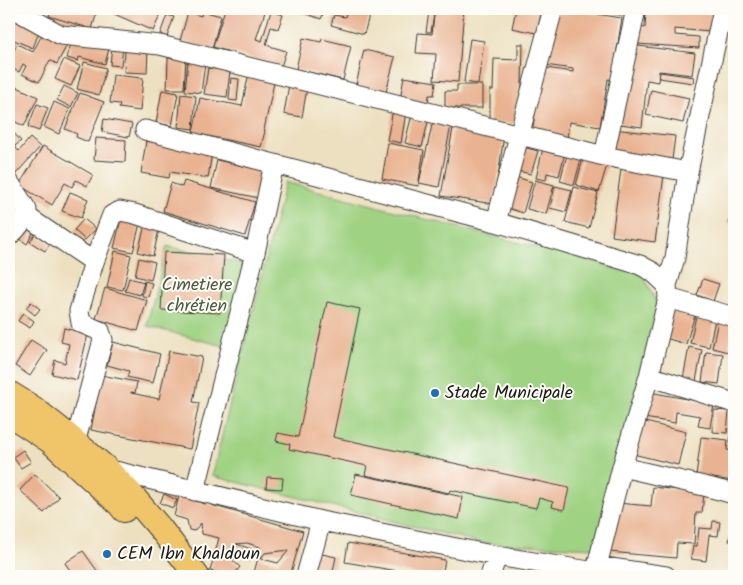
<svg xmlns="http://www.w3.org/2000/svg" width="743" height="585" viewBox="0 0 743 585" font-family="Kalam,sans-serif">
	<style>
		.green { fill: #9fd282; stroke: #5e774f }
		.building { fill: #e9b291 }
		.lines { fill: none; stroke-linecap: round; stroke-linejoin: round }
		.minor-casing { stroke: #3b3935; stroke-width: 21 }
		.major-casing { stroke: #3b3935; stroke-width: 26 }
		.minor { stroke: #fff; stroke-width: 19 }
		.major { stroke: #f0c469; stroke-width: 24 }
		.poi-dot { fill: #1f6fb2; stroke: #fdfcf7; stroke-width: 2 }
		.labels { text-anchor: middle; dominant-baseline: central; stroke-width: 4; stroke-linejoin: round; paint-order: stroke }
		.park-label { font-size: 18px; fill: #4a5c40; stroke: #fdfcf7 }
		.poi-label { font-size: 18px; fill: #1c1c1c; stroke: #fdfcf7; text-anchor: start }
	</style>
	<rect width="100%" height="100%" fill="#fdfcf7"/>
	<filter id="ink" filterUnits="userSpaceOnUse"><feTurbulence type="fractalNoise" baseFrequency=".02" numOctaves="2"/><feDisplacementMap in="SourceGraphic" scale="10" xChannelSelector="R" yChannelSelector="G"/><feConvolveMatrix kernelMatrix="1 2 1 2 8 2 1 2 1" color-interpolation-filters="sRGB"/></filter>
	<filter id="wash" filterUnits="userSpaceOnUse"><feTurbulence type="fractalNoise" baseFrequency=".0096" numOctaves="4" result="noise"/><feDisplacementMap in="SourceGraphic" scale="20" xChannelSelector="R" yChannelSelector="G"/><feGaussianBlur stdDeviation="1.12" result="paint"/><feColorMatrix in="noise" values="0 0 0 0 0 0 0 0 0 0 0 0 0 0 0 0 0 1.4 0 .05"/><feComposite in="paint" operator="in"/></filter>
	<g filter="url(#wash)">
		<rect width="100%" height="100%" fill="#ede0c0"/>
		<!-- green -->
		<path class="green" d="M285,182L433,221L643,274L660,311L597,548L481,543L212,476Z
			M167,246L247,265L227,347L147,326Z"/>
		<g id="blocks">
			<!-- building -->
			<path class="building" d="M51,9H88L97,12L92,29L49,16Z
				M114,9H163L153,31L112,13Z
				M225,9H266L256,39L262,41L271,11L283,15L278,29L271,27L266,45L286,51L281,67L213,47Z
				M292,9H325L321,19Z
				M347,9H371L364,34L331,25L334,15L345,17Z
				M434,9H464L458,82L434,80L436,54L416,53L418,33L432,34L434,15L431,32H426L429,11L434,12Z
				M516,9H542L537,33L512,28Z
				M554,9H564L622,18L612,80L608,79L600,127L569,122L567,139L532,133L536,108L540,67L573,72V69L545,65Z
				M591,9H628L627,16L591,10Z
				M646,9H713L711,32L675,29V35L699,37V48L637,44L638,27L645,28Z
				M202,11L221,16L212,49L180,41L188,12L201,16Z
				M9,14L41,27L33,48L9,38Z
				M167,15L174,17L167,37L160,34Z
				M44,31L68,43L57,64L50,60L39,82L22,74L26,66L23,64L19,72L9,67V60L17,44L33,52Z
				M303,38L321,42L322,39L351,46L343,80L296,69Z
				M470,39L484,41L478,84L464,82Z
				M9,40L15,43L9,54Z
				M72,40L110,45L105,64L79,57L78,61L67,58Z
				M518,44H523L521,123H490V90H493L494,59L518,60Z
				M112,45L123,46L121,66L110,65Z
				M630,45L695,53L692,75L659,71L658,82L647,80L642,127L620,124Z
				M125,48L148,49L147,73L124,72Z
				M364,50L395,57L386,92L356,85Z
				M168,58L186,59L184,89H167Z
				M64,59L80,66L71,86L55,79Z
				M188,61L205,63L201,93L185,91Z
				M84,62L106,68L99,95L77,89Z
				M208,68L230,71L227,97L204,94Z
				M660,72L694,77L693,83L659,78Z
				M249,73L275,78L264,130L265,131L261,147L193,133L200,98L242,106Z
				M113,75L143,78L140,111L119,108L120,104L110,103Z
				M404,77L436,82L434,95H429L428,104L400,100Z
				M231,78L239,79L237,101L229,100Z
				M9,83L38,97L24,126L9,119Z
				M289,84L307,88L302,117L284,114Z
				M457,85H482V108H445V91H457Z
				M64,86L78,93L71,107L57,100Z
				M162,90L178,93L172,126L156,123Z
				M651,90L689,98L683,123L646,115Z
				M80,93L104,102L88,142L76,137L77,134L65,129Z
				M181,94L196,96L193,129L178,127Z
				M54,102L70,109L59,134L44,127Z
				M37,104L48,108L39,131L28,127Z
				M393,110L406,112L401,143L387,140Z
				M412,114L429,118L422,147L405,143Z
				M104,119L132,124L129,137L102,132Z
				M433,121L451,125L439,187L419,183Z
				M453,128L504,135L494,204L441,196Z
				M613,129L675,136L672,160L611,154Z
				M12,131L21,141L15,146L9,140V133Z
				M30,138L40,147L14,176L9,172V142L19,151Z
				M96,138L126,140L125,162L94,160Z
				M146,141L212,152L208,178L170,172L169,178L141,173Z
				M388,143L424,150L418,186L382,179Z
				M43,146L93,175L87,186L76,180L72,187L65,183L52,205L19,185Z
				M523,147L538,151L531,174L517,171Z
				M543,148L565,153L559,176L547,173L546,180L536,178Z
				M567,155L581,159L574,185L560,181Z
				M583,159L607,165L599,192L576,185Z
				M217,160L265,171L259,198L211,188Z
				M621,169L664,175L655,242L612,236Z
				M513,176L532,182L523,213L504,207Z
				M535,180L554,185L546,214L527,209Z
				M184,181L255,202L245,236L163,211L171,183L182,187Z
				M555,186L572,190L566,212L550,208Z
				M574,187L598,193L589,228L565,222Z
				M70,192L88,199L81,218L62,211Z
				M9,204L18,207L9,232Z
				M122,215L141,219L133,252L114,248Z
				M734,215V228L728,221Z
				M84,219L96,229L85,240L74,230Z
				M146,221L160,225L153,256L138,252Z
				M27,228L33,233L27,244L20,239Z
				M35,234L50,244L45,251L30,242Z
				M115,251L131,255L123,290L107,287Z
				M164,252L224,255L220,313L161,310Z
				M139,258L155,262L151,280L135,276Z
				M129,278L144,282L140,295L125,291Z
				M703,279L719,284L713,301L697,295Z
				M145,281L152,283L148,297L142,296Z
				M105,288L147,300L138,331L96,319Z
				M31,302L40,309L35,315L26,308Z
				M327,302L360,309L333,437L569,488L564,510L552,507L553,502L539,498L536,508L450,490L449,493L365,475L367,466L289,449L290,444L276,441L278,433L298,437Z
				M673,308L695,314L686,344L665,338Z
				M23,313L34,321L30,328L18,321Z
				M696,316L715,320L709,347L690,343Z
				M718,321L734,324L728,352L712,348Z
				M64,328L88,334L77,380L52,374L55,360L65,363L69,344L61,342Z
				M31,340L47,350L30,376L15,366Z
				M113,342L160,354L153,383L127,377L129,371L107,365Z
				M689,347L702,350L696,381L683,379Z
				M169,351L202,357L193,402L199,403L190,449L91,430L101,375L137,382L135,393L131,392V393L159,399Z
				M706,352L723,354L719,384L702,382Z
				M649,392L714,404L710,428L698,426L700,416L676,412L675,423L644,418Z
				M714,410L729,411L727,433L713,432Z
				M637,420L686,432L678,465L629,453Z
				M733,425H734V442L730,441Z
				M701,437L728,440L727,450L734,451V481L696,476Z
				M23,450L31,462L21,468L13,457Z
				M35,474L59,497L44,513L20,490Z
				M356,474L463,497L459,519L351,495Z
				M267,477L283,478L282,489L266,488Z
				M653,487L704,493L702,513H696L694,544L677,543L676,558L609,552L617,503L651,506Z
				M164,494L177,500L173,508L160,503Z
				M179,496L205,504L206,501L211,505L303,531L290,576H253L258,558L278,563L289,550L265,553L261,558L260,547L247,543L236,544L258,551L251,559L242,552H237V558L231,559L240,567L233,576L210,571L219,538L202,534L201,523L194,531L189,530L187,520L174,516Z
				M713,521L720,522L718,536L709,535L706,561L691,559L693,546H697L699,528L712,529Z
				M731,531L734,532V543L729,541Z
				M348,543L445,560L442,576H427L345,562Z
				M83,551L101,576H74L65,563Z
				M313,552L336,557L332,576H308Z"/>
		</g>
	</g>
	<g filter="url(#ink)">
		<use href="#blocks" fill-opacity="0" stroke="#3b3935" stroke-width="1"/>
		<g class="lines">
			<!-- minor casing -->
			<g class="minor-casing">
				<path id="minor" d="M14,9L61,35L160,45L604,156L688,172
					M145,130L496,222L640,265L653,272L667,285L668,298
					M604,156L636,9
					M9,182L27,210C25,219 17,230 9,236
					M26,216L94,262
					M496,222L553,9
					M667,285L675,258L688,172L723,9
					M649,376L734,403
					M75,443L103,340L100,331L81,323L79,311L94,262L112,215L120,211L135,214L255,253
					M622,467L708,487L734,494
					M107,469L321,521L497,556L589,571L597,566L666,576
					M195,491L255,253L274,164
					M597,566L622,467L649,376L668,298L734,317
					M306,576L321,521
					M490,576L497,556"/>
			</g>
			<!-- major casing -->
			<g class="major-casing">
				<path id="major" d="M9,393L33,408L61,430L107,469L131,494L160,528L197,576
					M9,414L50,441L120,505L124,510"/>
			</g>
			<!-- minor -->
			<use href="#minor" class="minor"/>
			<!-- major -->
			<use href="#major" class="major"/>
		</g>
	</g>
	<!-- markers -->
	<g class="poi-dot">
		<circle cx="435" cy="393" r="5"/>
		<circle cx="107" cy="554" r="5"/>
	</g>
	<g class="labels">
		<!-- park labels -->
		<g class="park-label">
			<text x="197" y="285">Cimetiere<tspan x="197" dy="21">chrétien</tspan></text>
		</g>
		<!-- poi labels -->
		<g class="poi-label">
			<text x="445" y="393">Stade Municipale</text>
			<text x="117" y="554">CEM Ibn Khaldoun</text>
		</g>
	</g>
	<!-- margin -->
	<rect width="743" height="585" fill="none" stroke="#fdfcf7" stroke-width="30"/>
</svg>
